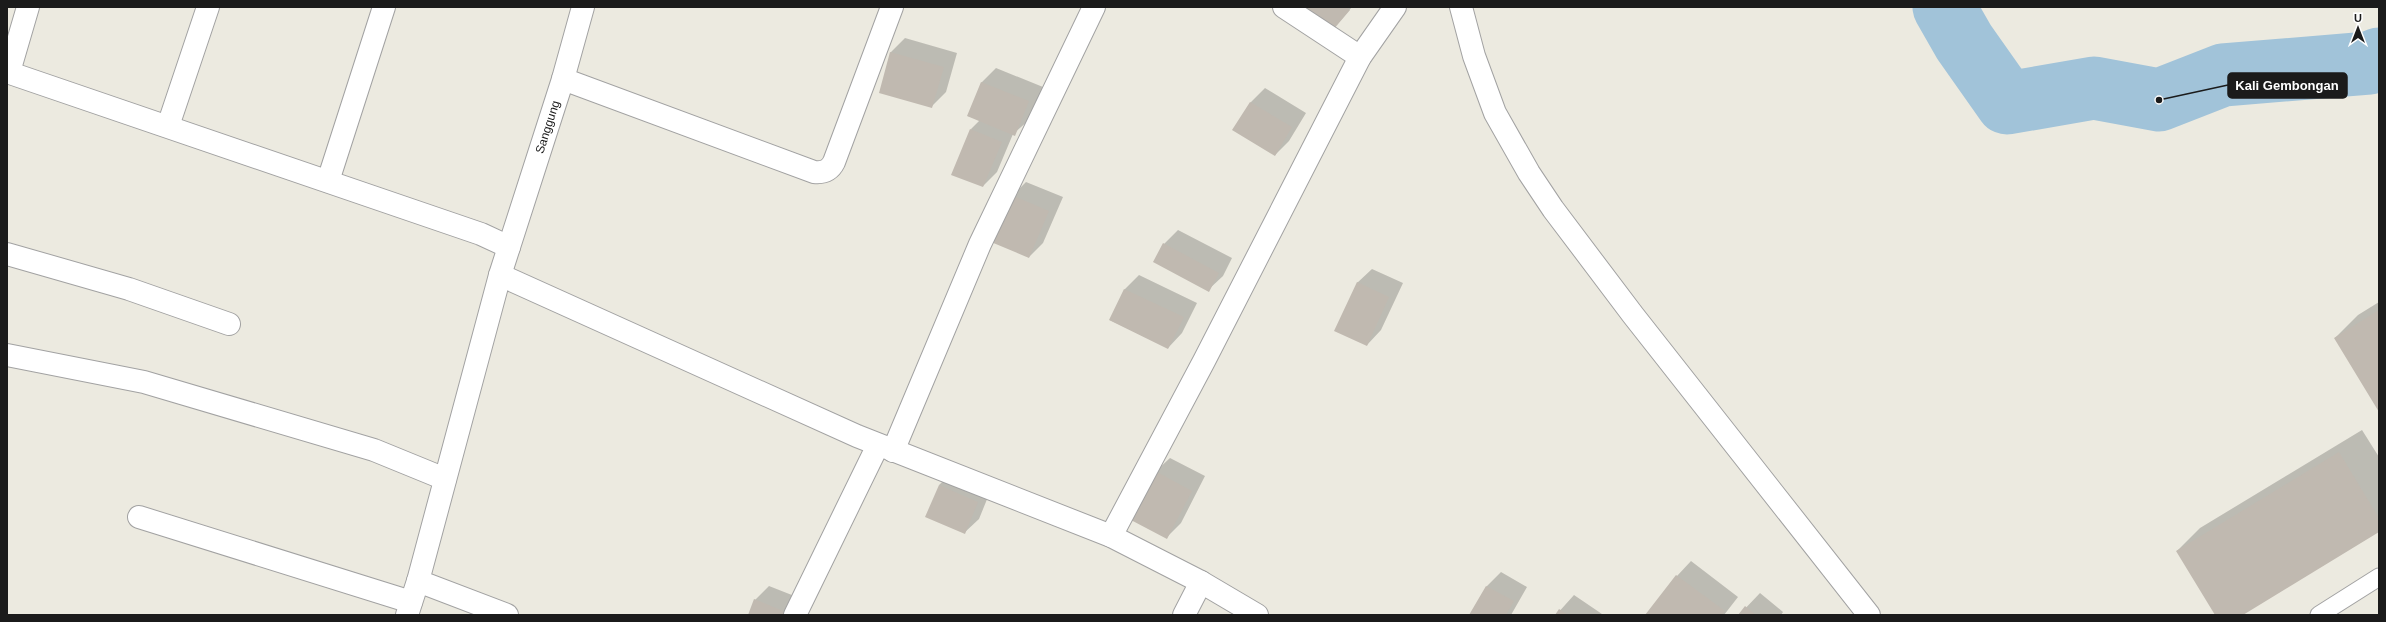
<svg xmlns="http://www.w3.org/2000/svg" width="2386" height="622" viewBox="0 0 2386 622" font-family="Helvetica,sans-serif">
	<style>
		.shadow { fill: #0003 }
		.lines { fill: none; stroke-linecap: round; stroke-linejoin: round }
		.river { stroke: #a1c3d9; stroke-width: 63 }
		.building { fill: #c0b9b0 }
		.service-casing { stroke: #a2a2a2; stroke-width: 19 }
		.minor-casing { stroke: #a2a2a2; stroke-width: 24 }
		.service { stroke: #fff; stroke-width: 17 }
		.minor { stroke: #fff; stroke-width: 22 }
		.labels { text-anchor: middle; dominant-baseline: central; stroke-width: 3; stroke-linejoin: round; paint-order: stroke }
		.street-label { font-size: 12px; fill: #1b1b1b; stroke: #fff }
		.leader { fill: none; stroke: #1b1b1b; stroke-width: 1.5 }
		.callout-dot { fill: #1b1b1b; stroke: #fff; stroke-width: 1.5 }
		.callout { fill: #1b1b1b; stroke: #1b1b1b; stroke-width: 1.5 }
		.callout-label { font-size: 13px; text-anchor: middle; font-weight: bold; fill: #fff }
	</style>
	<rect width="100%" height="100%" fill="#eceae0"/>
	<!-- shadow -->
	<path class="shadow" d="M1305,7H1352L1333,29Z
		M905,38L957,53L946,92L932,106L880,92L891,52Z
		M996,68L1043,87L1029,120L1013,134L997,172L983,186L971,129L980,120L968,116L982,82Z
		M1265,88L1306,113L1289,141L1275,155L1234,130L1251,102Z
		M1026,182L1063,197L1043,243L1029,257L1012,196Z
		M1178,230L1232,258L1223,276L1208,290L1164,244Z
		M1372,269L1403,283L1381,330L1367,345L1357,283Z
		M1139,275L1197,303L1182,333L1168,348L1110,320L1125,289Z
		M2379,302V410L2335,338L2358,315Z
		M2362,430L2379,457V531L2241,615H2216L2177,551L2200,528Z
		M1170,458L1205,476L1181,523L1167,537L1155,472Z
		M954,471L992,487L979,519L964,533L939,485Z
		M1691,561L1738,597L1724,615H1647L1677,576Z
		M1501,572L1527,587L1511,615H1470L1487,586Z
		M769,586L802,599L795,615H749L755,600Z
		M1760,593L1783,612L1781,615H1739Z
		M1574,595L1602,614L1601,615H1556Z"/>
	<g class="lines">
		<!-- river -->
		<path class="river" d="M1944,7L1964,42L2007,103L2094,88L2159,100L2223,75L2369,63L2379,59"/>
	</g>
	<!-- building -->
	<path class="building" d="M1304,7H1346L1350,10L1333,30Z
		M890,52L944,67L932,108L879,93Z
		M981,82L1029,101L1015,136L967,116Z
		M1250,102L1292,127L1275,156L1232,130Z
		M970,129L1002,142L983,187L951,175Z
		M1011,195L1049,211L1029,258L991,242Z
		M1163,243L1219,273L1209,292L1153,262Z
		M1357,282L1389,297L1367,346L1334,331Z
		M1124,289L1184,317L1168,349L1109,320Z
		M2379,310V412L2334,338Z
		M2339,452L2379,518V532L2243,615H2215L2176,551Z
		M1155,471L1192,491L1167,539L1129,519Z
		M939,485L978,502L965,534L925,517Z
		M1676,575L1725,611L1722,615H1645Z
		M1486,586L1514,601L1506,615H1469Z
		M754,599L788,613V615H748Z
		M1745,606L1756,615H1738Z
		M1559,609L1568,615H1555Z"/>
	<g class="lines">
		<!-- service casing -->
		<g class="service-casing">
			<path id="service" d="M2319,615L2379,577"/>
		</g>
		<!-- minor casing -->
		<g class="minor-casing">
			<g id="minor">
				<path d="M1284,7L1360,57"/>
				<path d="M1461,7L1474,56L1495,113L1529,173L1553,209L1633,315L1869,615"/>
				<path d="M7,72L481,234L509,247"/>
				<path d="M9,72L28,7"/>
				<path d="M563,79L814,172C824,173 830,170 834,162L892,7"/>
				<path d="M168,126L208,7"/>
				<path d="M328,181L384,7"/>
				<path d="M7,254L129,289L229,324"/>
				<path d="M500,275L857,436L1111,536L1201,582L1257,615"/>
				<path d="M7,355L144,382L374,450L445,479"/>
				<path d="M893,451L980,244L1094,7"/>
				<path d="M139,517L411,602"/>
				<path d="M1111,536L1204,361L1360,57L1395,7"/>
				<path d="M418,581L507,615"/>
				<path id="s1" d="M407,615L418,581L500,275L563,79L583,7"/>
				<path d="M795,615L878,445"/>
				<path d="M1184,615L1201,582"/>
			</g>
		</g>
		<!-- service -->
		<use href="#service" class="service"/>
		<!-- minor -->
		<use href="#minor" class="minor"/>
	</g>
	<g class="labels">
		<!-- street labels -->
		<g class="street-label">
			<text stroke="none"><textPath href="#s1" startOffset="508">Sanggung</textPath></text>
		</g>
	</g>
	<!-- callouts -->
	<path class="leader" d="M2159 100L2228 85"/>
	<circle class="callout-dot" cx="2159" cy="100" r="4"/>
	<rect class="callout" x="2228" y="73" width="119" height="25" rx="4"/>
	<g class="callout-label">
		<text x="2287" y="90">Kali Gembongan</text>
	</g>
	<!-- border -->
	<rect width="2386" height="622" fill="none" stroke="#1b1b1b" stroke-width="16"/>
	<!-- north arrow -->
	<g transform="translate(2358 28)" stroke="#ffffff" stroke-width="3" paint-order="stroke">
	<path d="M0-3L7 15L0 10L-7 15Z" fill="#1b1b1b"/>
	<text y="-6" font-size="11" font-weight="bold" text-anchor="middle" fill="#1b1b1b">U</text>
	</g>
</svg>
